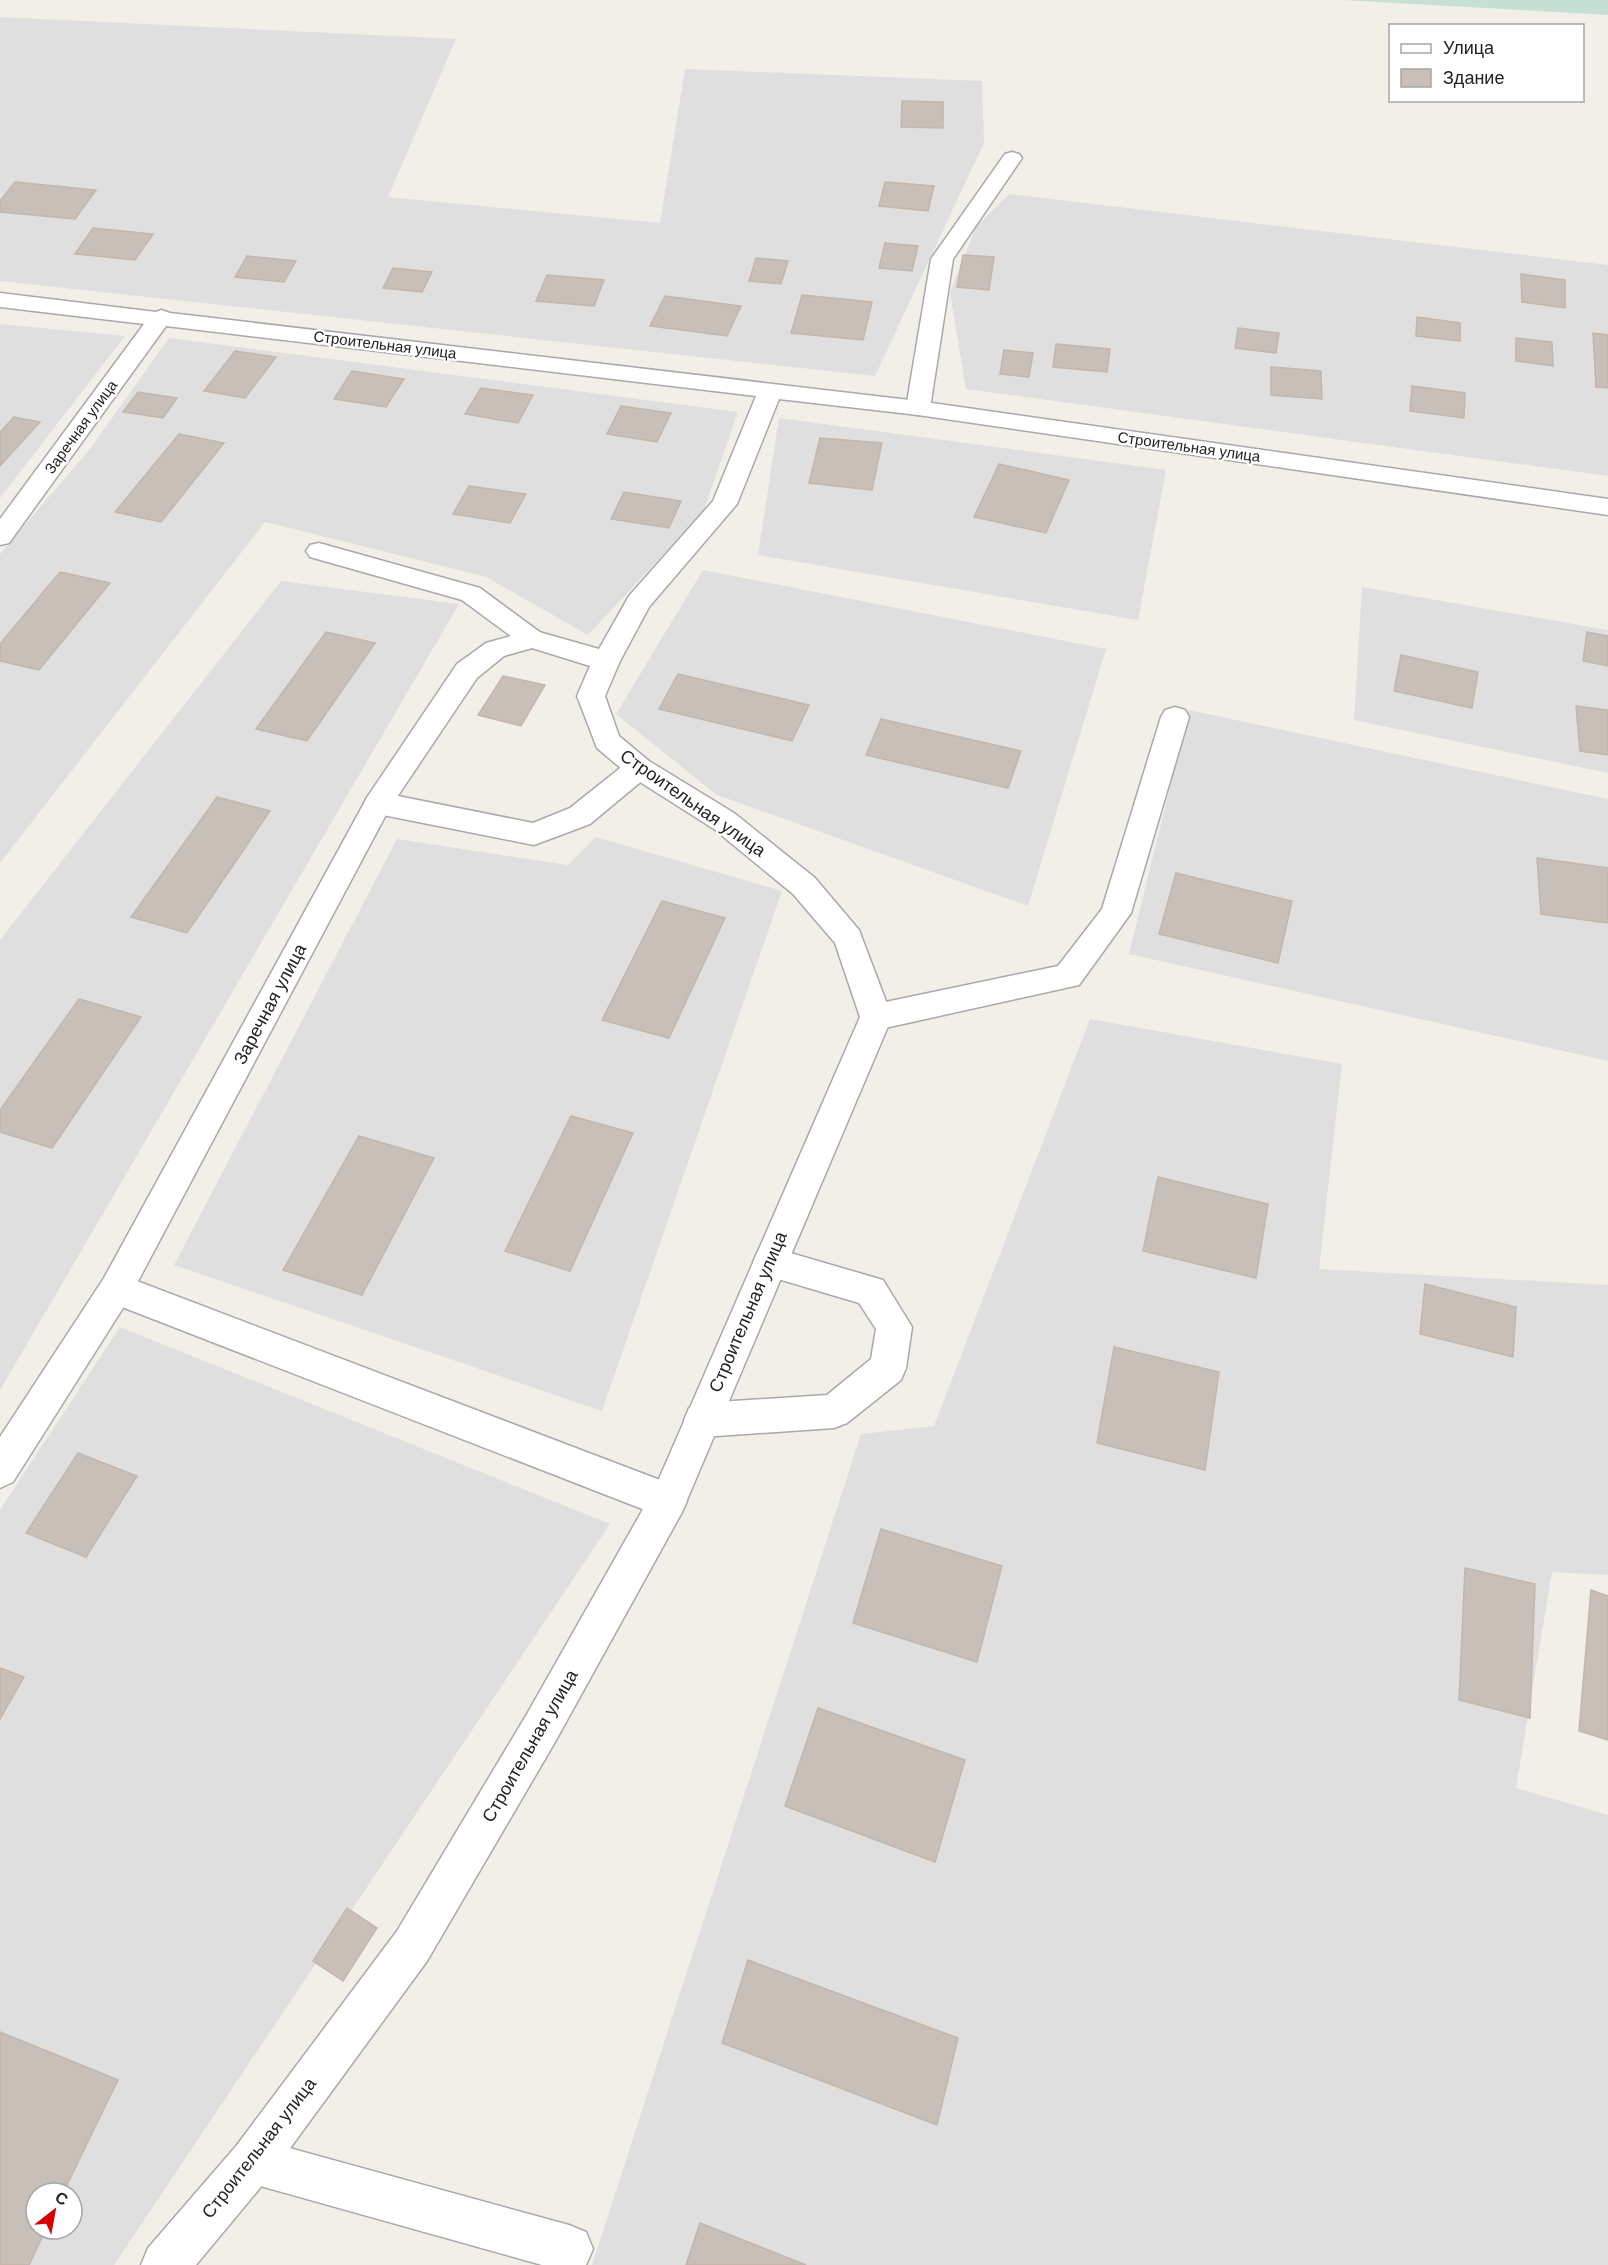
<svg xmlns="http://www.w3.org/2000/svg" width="1608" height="2265" viewBox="0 0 1608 2265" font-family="'DM Sans',sans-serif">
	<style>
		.residential { fill: #e0dfdf; fill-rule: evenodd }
		.wetland { fill: #c6e0d4 }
		.building { fill: #c7bfb8; stroke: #c4b6ab; stroke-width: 1.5 }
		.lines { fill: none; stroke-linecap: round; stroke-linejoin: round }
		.lane-casing { stroke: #a9a9a9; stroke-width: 3 }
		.street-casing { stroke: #a9a9a9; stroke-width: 3 }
		.lane { fill: #fff; fill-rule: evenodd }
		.street { fill: #fff; fill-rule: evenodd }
		.labels { text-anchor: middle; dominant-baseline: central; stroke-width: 5; stroke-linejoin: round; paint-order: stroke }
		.far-street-label { font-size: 15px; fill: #222; stroke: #fff }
		.street-label { font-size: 18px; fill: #222; stroke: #fff }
	</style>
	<rect width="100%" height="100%" fill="#f2efe9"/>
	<!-- residential -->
	<path class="residential" d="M0,17L456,39L388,197L660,223L685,69L982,81L984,143L875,376L0,281Z
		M1009,194L1608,265V476L966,389L950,292L976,227Z
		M0,324L125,336L0,498Z
		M169,338L738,412L703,512L588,635L486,577L265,522L0,863V554L90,449Z
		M779,418L1166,470L1138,620L758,555Z
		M703,570L1106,649L1028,906L717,795L616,714Z
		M281,581L459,604L0,1390V940Z
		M1362,587L1608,630V773L1354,720Z
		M1189,710L1608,799V1061L1129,954Z
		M596,837L782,891L602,1411L174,1265L397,839L568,865Z
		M1090,1019L1342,1064L1319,1269L1608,1285V1575L1552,1572L1516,1788L1608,1815V2265H592L861,1434L934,1426Z
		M120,1327L610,1524L114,2265H0V1510ZM36,2193H72V2229H36Z"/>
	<!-- wetland -->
	<path class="wetland" d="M1343,0H1608V15Z"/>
	<!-- building -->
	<path class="building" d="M902,101L943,102V128L901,127Z
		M15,182L96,190L75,219L0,212V201Z
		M885,182L934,186L928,211L879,206Z
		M93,228L153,234L135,260L75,254Z
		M885,243L918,246L912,271L879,268Z
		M963,255L994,257L989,290L957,287Z
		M247,256L296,261L284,282L235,277Z
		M756,258L788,261L781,284L749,281Z
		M393,268L432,272L422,292L383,288Z
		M1521,274L1565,280V308L1522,302Z
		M547,275L604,280L594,306L536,301Z
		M802,295L872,302L863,340L791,333Z
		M665,296L741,306L727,336L650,326Z
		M1417,317L1460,323V341L1416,336Z
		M1238,328L1279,333L1276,353L1235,348Z
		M1593,333L1608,335V388L1596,387Z
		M1516,338L1552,342L1553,366L1516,361Z
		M1056,344L1110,349L1107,372L1053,367Z
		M1004,350L1033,353L1029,377L1000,374Z
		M235,351L276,357L245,398L204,391Z
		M1271,367L1321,371L1322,399L1271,395Z
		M352,371L404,379L386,407L334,399Z
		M1412,386L1465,393L1464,418L1410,411Z
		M481,388L533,395L518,423L465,414Z
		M138,392L177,398L163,418L123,412Z
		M621,406L671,413L657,442L607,434Z
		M14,417L40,422L0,466V432Z
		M179,434L224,443L161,522L115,512Z
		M820,438L882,443L872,490L809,483Z
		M999,464L1069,480L1046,533L974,517Z
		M469,486L526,494L510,523L453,514Z
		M624,492L681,501L669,528L611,519Z
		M60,572L110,583L39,670L0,661V644Z
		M326,632L375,643L307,741L256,729Z
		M1587,632L1608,636V666L1583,661Z
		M1401,655L1478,672L1472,708L1394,691Z
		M678,674L809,705L792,741L659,709Z
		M503,676L545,685L521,726L478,715Z
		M1576,706L1608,710V755L1580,751Z
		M881,719L1021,751L1008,788L866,755Z
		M217,797L270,811L187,933L131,917Z
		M1537,858L1608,868V923L1541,914Z
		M1176,873L1292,901L1278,963L1159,934Z
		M662,901L725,918L669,1038L602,1020Z
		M79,999L141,1017L52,1148L0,1132V1110Z
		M571,1116L633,1133L570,1271L505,1251Z
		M359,1136L434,1158L362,1295L283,1270Z
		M1158,1177L1268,1204L1256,1278L1143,1251Z
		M1425,1284L1516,1307L1513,1357L1420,1334Z
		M1114,1347L1219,1372L1205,1470L1097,1443Z
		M78,1453L137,1476L86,1557L26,1533Z
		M881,1529L1002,1566L977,1662L853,1623Z
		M1465,1568L1535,1584L1530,1718L1459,1700Z
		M1591,1590L1608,1596V1740L1579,1731Z
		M0,1668L24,1677L0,1719Z
		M818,1708L965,1760L935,1862L785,1806Z
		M347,1908L377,1928L343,1981L313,1961Z
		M748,1960L958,2038L937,2125L722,2043Z
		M0,2032L118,2080L63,2193H36V2229H46L29,2265H0Z
		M700,2223L806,2265H686Z"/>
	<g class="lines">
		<!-- lane casing -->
		<g class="lane-casing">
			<path id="lane" d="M1012,152L1019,154L1022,158L953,259L930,408L926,413L918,415L910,413L906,408L931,259L1005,154Z
				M319,543L480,588L541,633L545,639L541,645L532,648L523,645L462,600L310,557L306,551L310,545Z
				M1175,707L1185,710L1189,717L1131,913L1079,985L876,1030L865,1026L860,1017L865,1008L876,1004L1058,966L1102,909L1161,717L1165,710Z
				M639,758L649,761L653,768L649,775L590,824L534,845L378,814L368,810L364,803L368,796L378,792L533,823L570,808L629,761Z
				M770,1247L883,1280L912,1327L906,1368L901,1380L847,1423L834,1428L702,1437L689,1432L684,1420L689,1408L702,1403L827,1395L871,1359L876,1329L859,1303L758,1273L753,1262L758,1251Z
				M116,1273L681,1488L687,1501L681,1514L668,1519L104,1300L99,1289L104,1278Z
				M253,2138L569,2225L586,2232L593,2249L586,2265H542L253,2184L237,2177L230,2161L237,2145Z"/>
		</g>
		<!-- street casing -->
		<g class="street-casing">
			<path id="street" d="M0,293L156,312L161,310L170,313L918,401L1608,499V515L918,415L779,399L737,504L649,607L620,661L605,696L619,736L649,761L734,813L815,878L859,930L892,1017L681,1514L555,1742L427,1961L269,2177L196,2265H141L148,2248L237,2145L397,1931L527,1714L655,1488L860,1017L835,943L793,894L714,829L629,775L597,748L577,696L590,666L532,648L504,656L477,678L389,809L128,1300L13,1482L0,1488V1437L104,1278L368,796L457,664L486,643L532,630L599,649L629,596L713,501L756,396L166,326L9,543L0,545V519L144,324L0,307Z"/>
		</g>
		<!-- lane -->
		<use href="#lane" class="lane"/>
		<!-- street -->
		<use href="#street" class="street"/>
	</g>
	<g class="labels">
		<!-- far-street labels -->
		<g class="far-street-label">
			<text transform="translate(385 345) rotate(7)">Строительная улица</text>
			<text transform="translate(81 427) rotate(-54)">Заречная улица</text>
			<text transform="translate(1189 447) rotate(8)">Строительная улица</text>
		</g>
		<!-- street labels -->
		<g class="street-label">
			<text transform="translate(693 803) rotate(35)">Строительная улица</text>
			<text transform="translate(270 1004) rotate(-62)">Заречная улица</text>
			<text transform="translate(748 1312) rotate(-67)">Строительная улица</text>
			<text transform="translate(530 1746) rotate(-60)">Строительная улица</text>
			<text transform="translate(259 2148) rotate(-52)">Строительная улица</text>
		</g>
	</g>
	<!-- legend -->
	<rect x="1389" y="24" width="195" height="78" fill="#ffffff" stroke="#a7a7a7" stroke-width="1.5"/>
	<rect x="1401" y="44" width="30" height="9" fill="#ffffff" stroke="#a7a7a7" stroke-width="1.5"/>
	<text x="1443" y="54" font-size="18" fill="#222222">Улица</text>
	<rect x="1401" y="69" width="30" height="18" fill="#c7bfb8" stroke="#a7a7a7" stroke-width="1.5"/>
	<text x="1443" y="84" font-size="18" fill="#222222">Здание</text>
	<!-- north arrow -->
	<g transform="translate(54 2211) rotate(31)"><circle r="28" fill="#ffffff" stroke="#a7a7a7" stroke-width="1.5"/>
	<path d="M0-4.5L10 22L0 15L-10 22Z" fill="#d40000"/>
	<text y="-9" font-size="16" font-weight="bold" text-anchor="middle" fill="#222222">С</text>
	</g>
</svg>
